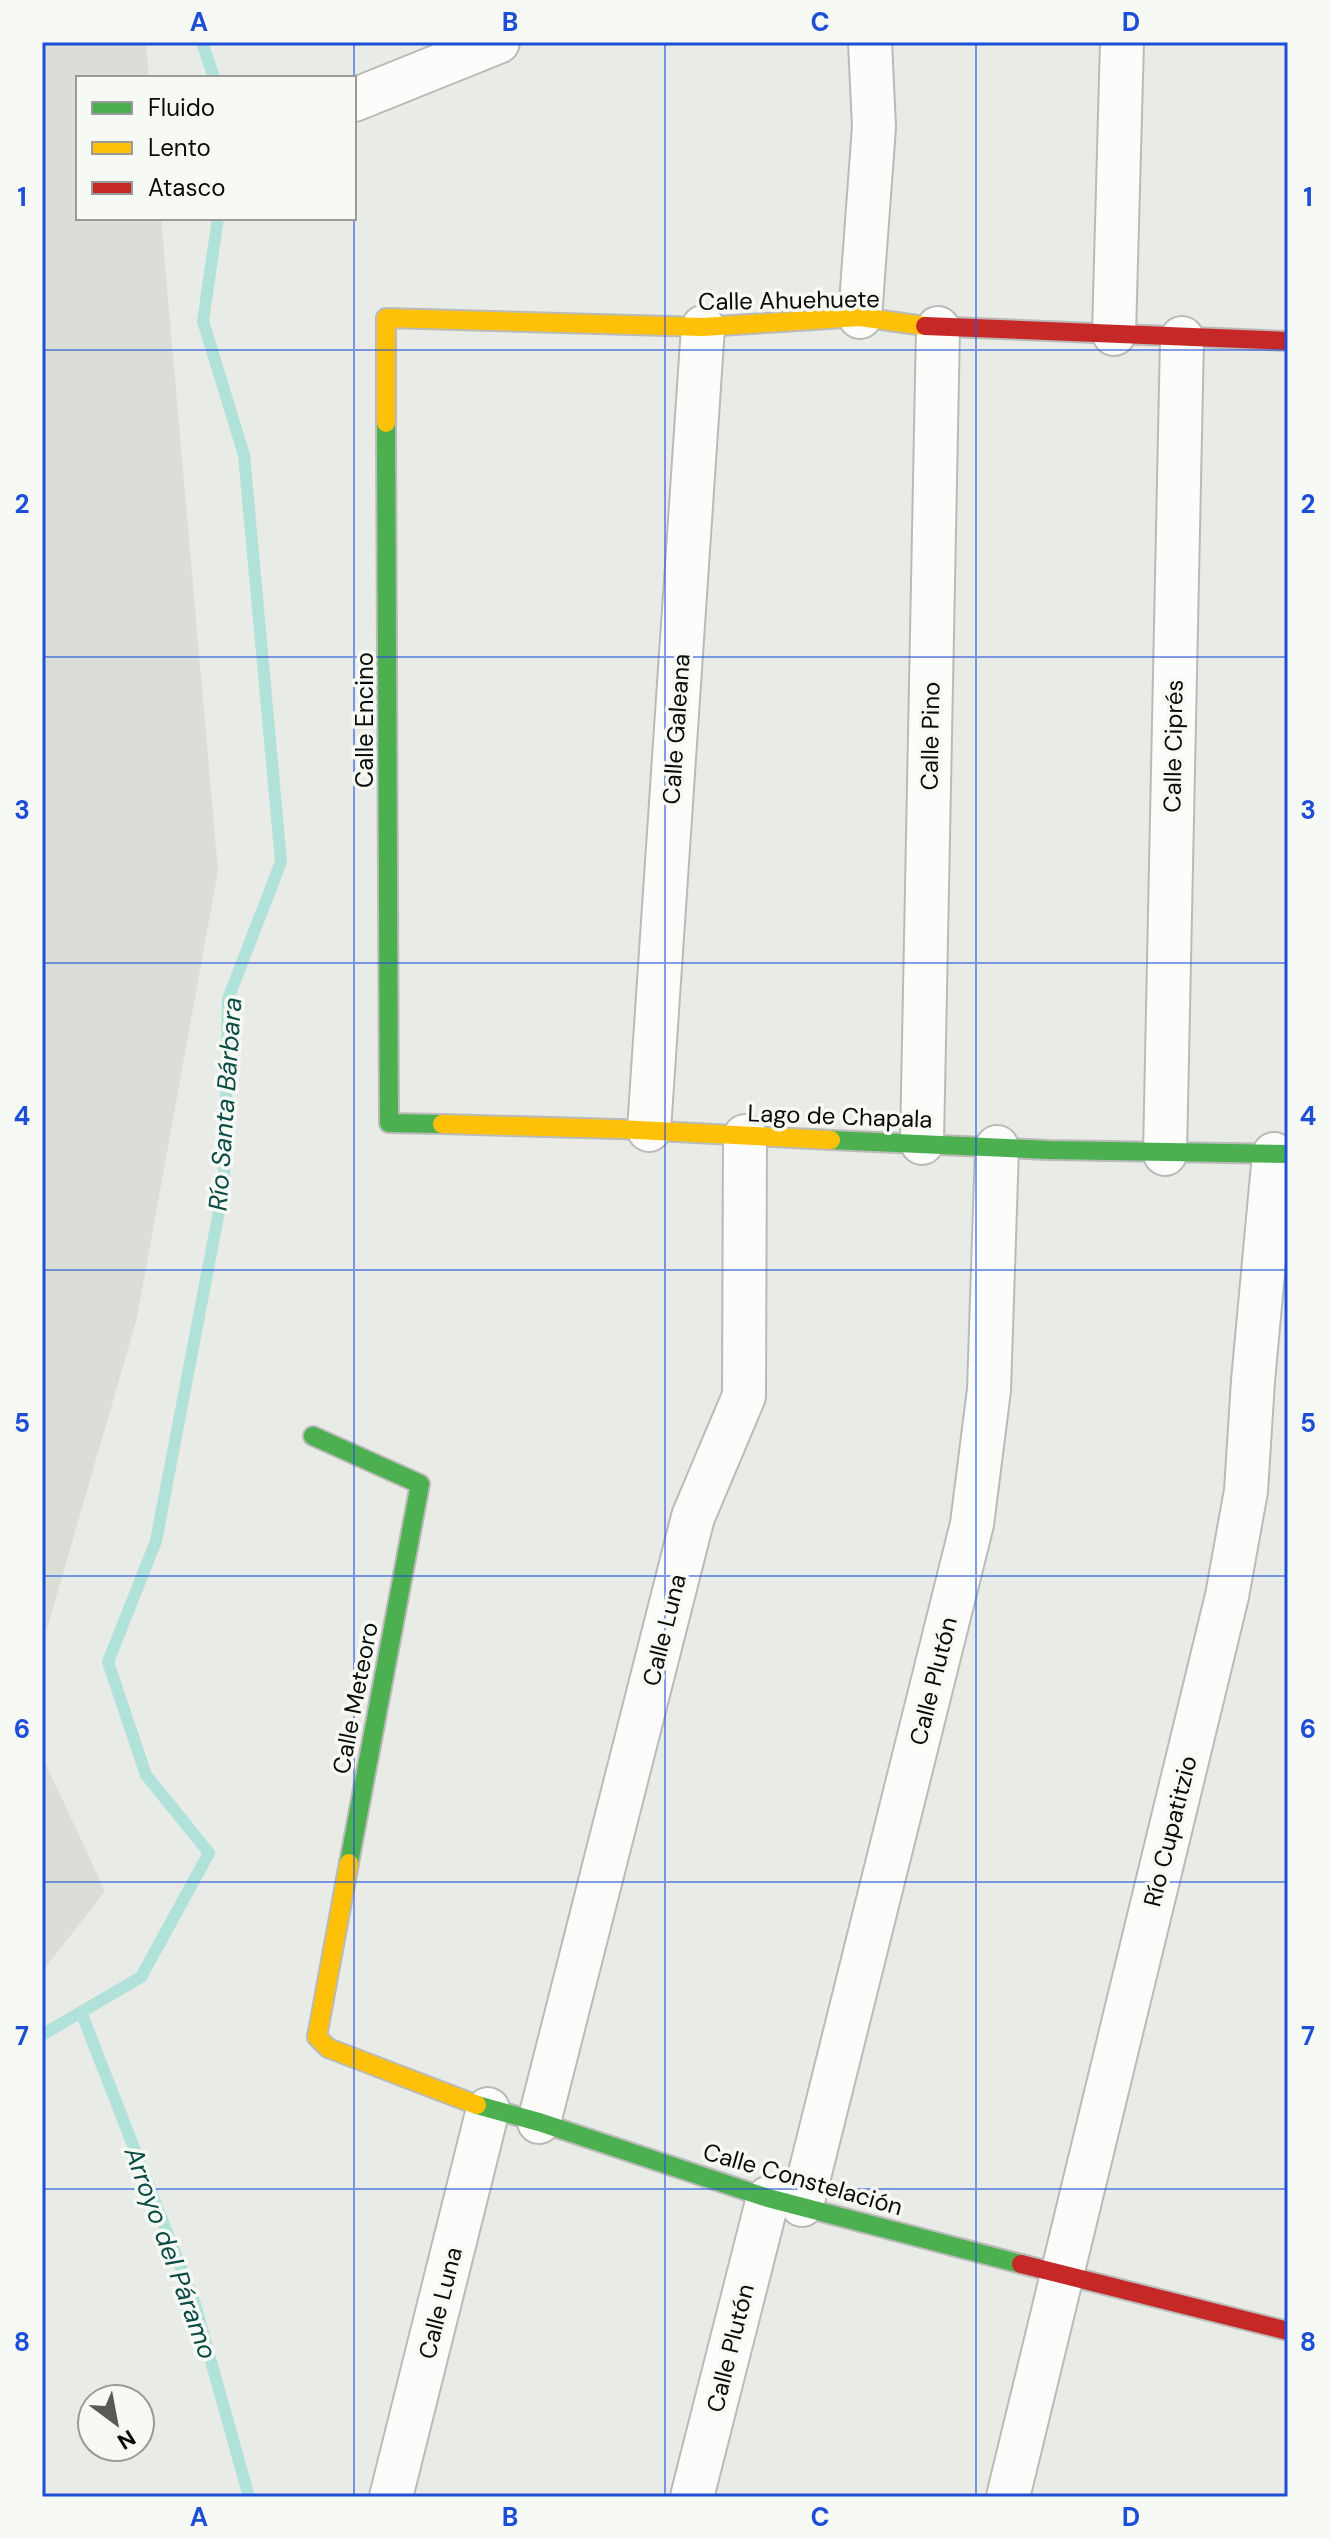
<svg xmlns="http://www.w3.org/2000/svg" width="1330" height="2539" viewBox="0 0 1330 2539" font-family="'DM Sans',sans-serif">
	<style>
		.built { fill: #dbded6 }
		.lines { fill: none; stroke-linecap: round; stroke-linejoin: round }
		.stream { stroke: #b0e2da; stroke-width: 12 }
		.street-casing { stroke: #babbb8; stroke-width: 46 }
		.fast-casing { stroke: #babbb8; stroke-width: 22 }
		.slow-casing { stroke: #babbb8; stroke-width: 22 }
		.jam-casing { stroke: #babbb8; stroke-width: 22 }
		.street { stroke: #fcfcfb; stroke-width: 42 }
		.fast { stroke: #4caf50; stroke-width: 18 }
		.slow { stroke: #ffc107; stroke-width: 18 }
		.jam { stroke: #c62828; stroke-width: 18 }
		.grid { fill: none; stroke: #1d4ed8; stroke-width: 2; stroke-opacity: 0.55 }
		.labels { text-anchor: middle; dominant-baseline: central; stroke-width: 7; stroke-linejoin: round; paint-order: stroke }
		.street-label { font-size: 24px; fill: #0b0c0a; stroke: #f7faf4 }
		.water-label { font-size: 26px; font-style: italic; fill: #0b4b45; stroke: #f7faf4 }
		.neatline { fill: none; stroke: #1d4ed8; stroke-width: 3 }
		.grid-label { font-size: 26px; text-anchor: middle; font-weight: bold; fill: #1d4ed8 }
	</style>
	<rect width="100%" height="100%" fill="#e9ebe7"/>
	<!-- built -->
	<path class="built" d="M42,42H146L149,78H78V218H161L218,871L137,1318L42,1646Z
		M42,1756L105,1891L42,1972Z"/>
	<g class="lines">
		<!-- stream -->
		<path class="stream" d="M202,42L214,78
			M81,2012L195,2304L249,2497
			M42,2035L141,1977L209,1853L146,1775L108,1662L156,1541L224,1185L228,999L281,862L244,455L203,321L218,218"/>
		<!-- street casing -->
		<g class="street-casing">
			<path id="street" d="M354,100L498,42
				M860,317L874,127L870,42
				M1114,334L1122,42
				M649,1130L703,327
				M922,1143L938,328
				M1165,1154L1182,338
				M539,2122L693,1517L744,1396L745,1136
				M802,2205L972,1524L989,1390L997,1147
				M391,2497L488,2109
				M692,2497L768,2198
				M1008,2497L1227,1596L1246,1491L1253,1381L1274,1154"/>
		</g>
		<!-- fast casing -->
		<g class="fast-casing">
			<path id="fast" d="M386,423L389,1123L442,1124
				M831,1140L1049,1150L1288,1154
				M313,1436L420,1484L349,1863
				M477,2105L539,2122L768,2198L1021,2264"/>
		</g>
		<!-- slow casing -->
		<g class="slow-casing">
			<path id="slow" d="M386,423V318L703,327L860,317L925,326
				M442,1124L618,1129L831,1140
				M349,1863L317,2037L328,2048L477,2105"/>
		</g>
		<!-- jam casing -->
		<g class="jam-casing">
			<path id="jam" d="M925,326L1288,341
				M1021,2264L1288,2331"/>
		</g>
		<!-- street -->
		<use href="#street" class="street"/>
		<!-- fast -->
		<use href="#fast" class="fast"/>
		<!-- slow -->
		<use href="#slow" class="slow"/>
		<!-- jam -->
		<use href="#jam" class="jam"/>
	</g>
	<!-- grid -->
	<path class="grid" d="M354,42V2497M665,42V2497M976,42V2497M42,350H1288M42,657H1288M42,963H1288M42,1270H1288M42,1576H1288M42,1882H1288M42,2189H1288"/>
	<g class="labels">
		<!-- street labels -->
		<g class="street-label">
			<text transform="translate(789 300) rotate(-1)">Calle Ahuehuete</text>
			<text transform="translate(364 720) rotate(-90)">Calle Encino</text>
			<text transform="translate(676 729) rotate(-86)">Calle Galeana</text>
			<text transform="translate(930 736) rotate(-89)">Calle Pino</text>
			<text transform="translate(1173 746) rotate(-89)">Calle Ciprés</text>
			<text transform="translate(840 1116) rotate(2)">Lago de Chapala</text>
			<text transform="translate(664 1630) rotate(-76)">Calle Luna</text>
			<text transform="translate(933 1681) rotate(-76)">Calle Plutón</text>
			<text transform="translate(355 1698) rotate(-79)">Calle Meteoro</text>
			<text transform="translate(1170 1831) rotate(-76)">Río Cupatitzio</text>
			<text transform="translate(803 2179) rotate(16)">Calle Constelación</text>
			<text transform="translate(440 2303) rotate(-76)">Calle Luna</text>
			<text transform="translate(730 2348) rotate(-76)">Calle Plutón</text>
		</g>
		<!-- water labels -->
		<g class="water-label">
			<text transform="translate(225 1104) rotate(-86)">Río Santa Bárbara</text>
			<text transform="translate(171 2253) rotate(70)">Arroyo del Páramo</text>
		</g>
	</g>
	<!-- border -->
	<rect width="1330" height="2539" fill="none" stroke="#f7faf4" stroke-width="88"/>
	<!-- legend -->
	<rect x="76" y="76" width="280" height="144" fill="#f7faf4" stroke="#999b96" stroke-width="2"/>
	<rect x="92" y="102" width="40" height="12" fill="#4caf50" stroke="#999b96" stroke-width="2"/>
	<text x="148" y="116" font-size="24" fill="#0b0c0a">Fluido</text>
	<rect x="92" y="142" width="40" height="12" fill="#ffc107" stroke="#999b96" stroke-width="2"/>
	<text x="148" y="156" font-size="24" fill="#0b0c0a">Lento</text>
	<rect x="92" y="182" width="40" height="12" fill="#c62828" stroke="#999b96" stroke-width="2"/>
	<text x="148" y="196" font-size="24" fill="#0b0c0a">Atasco</text>
	<!-- north arrow -->
	<g transform="translate(116 2423) rotate(148)"><circle r="38" fill="#f7faf4" stroke="#999b96" stroke-width="2"/>
	<path d="M0-6L14 30L0 20L-14 30Z" fill="#595a57"/>
	<text y="-12" font-size="22" font-weight="bold" text-anchor="middle" fill="#0b0c0a">N</text>
	</g>
	<rect x="44" y="44" width="1242" height="2451" class="neatline"/>
	<g class="grid-label">
		<text x="199" y="31">A</text>
		<text x="510" y="31">B</text>
		<text x="820" y="31">C</text>
		<text x="1131" y="31">D</text>
		<text x="22" y="206">1</text>
		<text x="1308" y="206">1</text>
		<text x="22" y="513">2</text>
		<text x="1308" y="513">2</text>
		<text x="22" y="819">3</text>
		<text x="1308" y="819">3</text>
		<text x="22" y="1125">4</text>
		<text x="1308" y="1125">4</text>
		<text x="22" y="1432">5</text>
		<text x="1308" y="1432">5</text>
		<text x="22" y="1738">6</text>
		<text x="1308" y="1738">6</text>
		<text x="22" y="2045">7</text>
		<text x="1308" y="2045">7</text>
		<text x="22" y="2351">8</text>
		<text x="1308" y="2351">8</text>
		<text x="199" y="2526">A</text>
		<text x="510" y="2526">B</text>
		<text x="820" y="2526">C</text>
		<text x="1131" y="2526">D</text>
	</g>
</svg>
